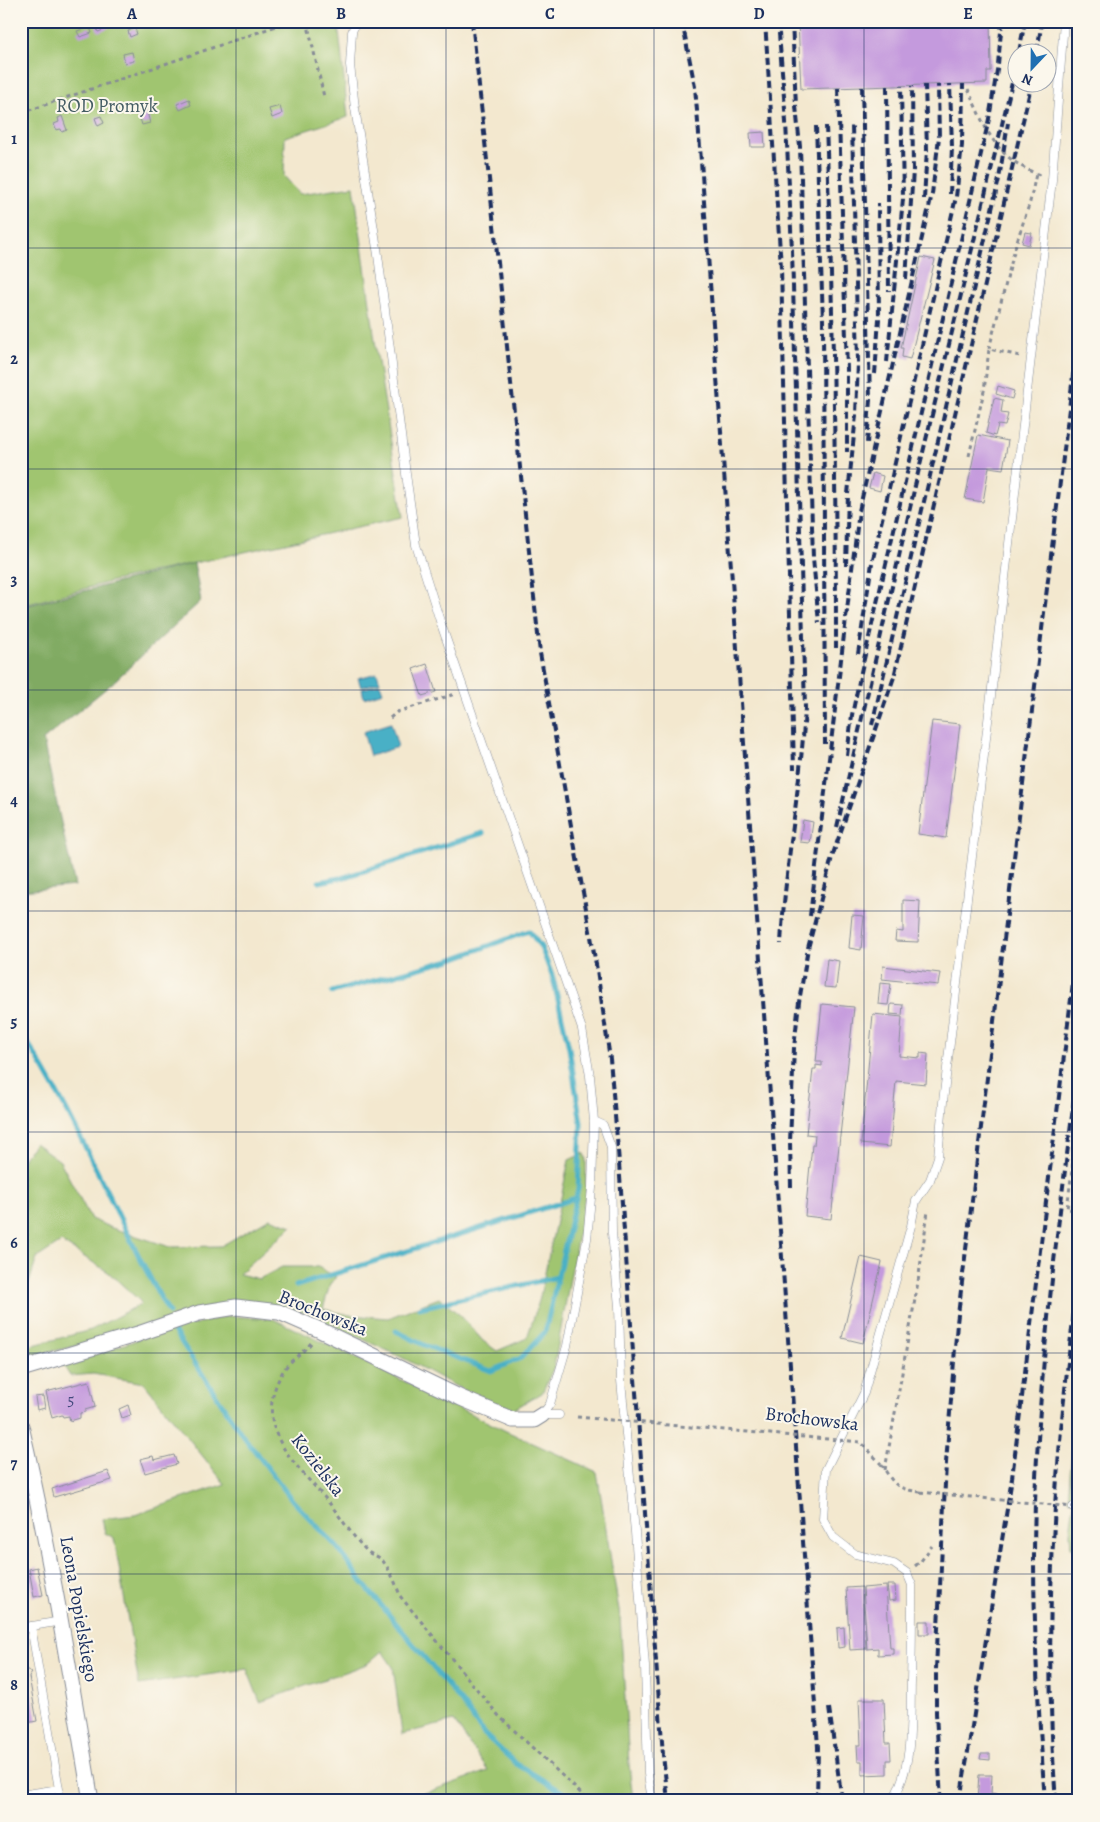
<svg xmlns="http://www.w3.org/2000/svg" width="1100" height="1822" viewBox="0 0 1100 1822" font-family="Alegreya,serif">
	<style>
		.green { fill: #a0c570; stroke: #5e7a67 }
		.forest { fill: #80aa62; stroke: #4e6c60 }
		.water { fill: #48b0c6; stroke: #327092 }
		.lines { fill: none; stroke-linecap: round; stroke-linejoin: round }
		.stream { stroke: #48b0c6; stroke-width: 5 }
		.building { fill: #c49add }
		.service-casing { stroke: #878c96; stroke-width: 9 }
		.minor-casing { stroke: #878c96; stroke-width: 17 }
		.path { stroke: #878c96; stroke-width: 3; stroke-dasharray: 4 4; stroke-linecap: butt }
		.service { stroke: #fff; stroke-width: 8 }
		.minor { stroke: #fff; stroke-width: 15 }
		.rail { stroke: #1b2f5e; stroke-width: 4; stroke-dasharray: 8 4; stroke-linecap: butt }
		.path-bridge { stroke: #878c96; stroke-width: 3; stroke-dasharray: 4 4; stroke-linecap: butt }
		.grid { fill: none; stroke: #1b2f5e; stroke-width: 1; stroke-opacity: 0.55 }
		.labels { text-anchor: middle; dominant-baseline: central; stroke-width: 4; stroke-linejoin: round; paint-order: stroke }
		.number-label { font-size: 16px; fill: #454a7e }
		.park-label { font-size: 19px; fill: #435c63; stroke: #fbf7ec }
		.street-label { font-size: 19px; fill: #1b2f5e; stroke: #fbf7ec }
		.neatline { fill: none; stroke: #1b2f5e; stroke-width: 2 }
		.grid-label { font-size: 16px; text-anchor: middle; font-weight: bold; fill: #1b2f5e }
	</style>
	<rect width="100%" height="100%" fill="#fbf7ec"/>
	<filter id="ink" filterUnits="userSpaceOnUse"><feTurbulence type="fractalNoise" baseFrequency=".02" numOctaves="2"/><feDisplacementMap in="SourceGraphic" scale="10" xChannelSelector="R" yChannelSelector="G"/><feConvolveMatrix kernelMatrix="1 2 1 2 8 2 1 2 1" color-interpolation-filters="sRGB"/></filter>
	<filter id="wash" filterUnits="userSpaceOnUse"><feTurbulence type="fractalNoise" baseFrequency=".0096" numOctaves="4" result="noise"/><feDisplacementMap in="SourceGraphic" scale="20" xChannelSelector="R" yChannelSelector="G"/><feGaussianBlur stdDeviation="1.12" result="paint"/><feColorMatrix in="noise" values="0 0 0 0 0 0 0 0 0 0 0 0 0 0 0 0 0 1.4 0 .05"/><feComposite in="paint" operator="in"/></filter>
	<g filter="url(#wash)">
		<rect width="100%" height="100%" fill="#f3e8cf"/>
		<!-- green -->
		<path class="green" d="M21,21H338L348,117L285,137L284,176L300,194L354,186L377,355L403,517L113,581L21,606Z
			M35,1143L60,1161L91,1219L112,1228L170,1247L221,1246L270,1218L292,1226L239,1274L259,1279L282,1267H318L336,1277L330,1284L323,1309L349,1315L388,1318L439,1298L461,1316L483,1341L497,1351L527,1338L539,1301L569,1160L584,1153L586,1160V1191L554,1367L542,1393L514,1409L478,1398L405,1359L307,1313L265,1304L22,1358L26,1347L91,1330L141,1304L140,1301L108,1272L61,1242L37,1258L21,1308V1257L25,1243L21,1194V1161Z
			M228,1316L273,1319L344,1352L506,1431L597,1472L620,1617L629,1764L633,1801H402L488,1771L454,1721L402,1734L393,1667L382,1651L367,1664L260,1702L247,1669L139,1685L114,1538L105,1533L102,1519L135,1515L225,1484L144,1383L93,1374L70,1376L63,1365L154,1334Z
			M1079,1387V1548L1071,1547L1070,1533L1074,1501L1068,1500L1075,1413Z"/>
		<!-- forest -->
		<path class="forest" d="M194,563L201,601L109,686L43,740L75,886L21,891V607Z"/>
		<!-- water -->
		<path class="water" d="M377,673L380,682L361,687L358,678Z
			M380,684L383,692L364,698L362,689Z
			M391,723L398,747L370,756L363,732Z"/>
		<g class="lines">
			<!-- stream -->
			<path class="stream" d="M319,882L345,877L483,833
				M332,992L450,960L529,931L541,947L553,978L569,1048L581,1123L578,1189L545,1332L521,1358L491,1371L424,1345L396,1331
				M21,1032C79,1121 117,1221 169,1313
				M296,1286L576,1198
				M419,1308L558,1277
				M174,1331L241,1433L293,1501L337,1547L362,1582L462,1703L484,1734L515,1763L577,1801"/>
		</g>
		<g id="blocks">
			<!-- building -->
			<path class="building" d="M798,21H990L991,71H987V83L801,89Z
				M107,22L109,28L98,32L96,26Z
				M90,27L92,33L80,37L77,31Z
				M135,28L137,34L130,37L128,31Z
				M132,52L134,61L125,63L123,54Z
				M189,99L191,105L180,110L177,104Z
				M280,106L282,114L272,118L269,109Z
				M147,112L150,123L142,125L139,115Z
				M62,116L67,130L62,132L61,129L56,130L54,124L59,122L58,118Z
				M101,116L104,123L98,126L95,118Z
				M764,132L765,147H751L750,133Z
				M1025,232L1032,233L1029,245L1022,243Z
				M921,257L935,260L910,359L902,357L903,348H901Z
				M998,386L1014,391L1012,399L996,394Z
				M994,398L1003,400L1001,413L1008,414L1005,426L998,425L995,436L986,433Z
				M978,435L1008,441L1003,469L989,467L983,502L965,499Z
				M873,473L883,476L880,491L869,488Z
				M427,664L436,692L422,696L413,669Z
				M932,721L960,724L946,838L918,834Z
				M803,820L813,822L810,843L800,842Z
				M903,900L920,901L918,942L895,941L896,931L903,932Z
				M852,915L864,916L861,950L849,948Z
				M827,959L839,961L836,988L824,987Z
				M883,966L940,973L938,985L882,979Z
				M880,983L891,984L888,1005L878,1004Z
				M822,1004L854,1007L831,1219L805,1216L812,1145H814L815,1135L806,1134L813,1069H816V1065L822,1066V1062H816Z
				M891,1004L903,1005L902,1015L890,1014Z
				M873,1014L902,1017L899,1056L920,1058V1053L928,1054L926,1084L896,1081L890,1147L861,1144Z
				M861,1257L882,1262L863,1343L842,1338Z
				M89,1381L95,1407L85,1410V1412L80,1413V1418L70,1421L69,1416L63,1417L62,1415L52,1418L46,1392Z
				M43,1396L45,1408L37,1410L35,1397Z
				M128,1405L131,1415L122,1418L119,1409Z
				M174,1455L177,1464L145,1473L140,1459L153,1456L154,1460Z
				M108,1471L112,1480L54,1497L52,1489Z
				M37,1567L43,1595L34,1597L29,1569Z
				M887,1585H895L896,1600L889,1601Z
				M886,1586L890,1648H893V1654L878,1655V1648L867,1649L863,1588Z
				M862,1587L866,1649L850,1650L846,1588Z
				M919,1621H929V1634H919Z
				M844,1627L845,1647L838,1648L837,1628Z
				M21,1666L32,1673L29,1677L37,1721L21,1724Z
				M859,1699H884L886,1743H890L891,1760H887V1774L862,1775V1761H858L857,1745H861Z
				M981,1754H990V1760L980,1759Z
				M979,1775H992L991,1793L997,1794V1801H977Z"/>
		</g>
	</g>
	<g filter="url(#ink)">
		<use href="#blocks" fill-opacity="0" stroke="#878c96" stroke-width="1"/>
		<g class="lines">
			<!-- service casing -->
			<g class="service-casing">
				<path id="service" d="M356,21L352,32L350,65L355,108L378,255L406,474L416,545L440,621L582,1029L590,1076L594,1121L592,1188L587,1239L567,1346L550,1404L542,1415
					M594,1121L603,1125L611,1147L612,1233L619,1306L621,1380L635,1532L645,1666L648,1774L652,1801
					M542,1415H559
					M1073,1507L1079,1512
					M21,1628L61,1621
					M21,1795L59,1789L31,1626
					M892,1801C914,1766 910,1720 911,1681C912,1649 912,1617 912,1585L907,1573L894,1564L855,1554L833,1537L823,1519L826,1469L864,1393L911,1226L916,1201L930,1180L938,1157L943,1102L1052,180L1064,21"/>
			</g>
			<!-- minor casing -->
			<g class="minor-casing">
				<path id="minor" d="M21,1369L138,1334L199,1313L236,1307L279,1312L320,1330L461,1398L513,1420H534L542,1415
					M21,1426C50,1550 70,1675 91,1801"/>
			</g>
			<!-- path -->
			<path class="path" d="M307,21L324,97
				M968,89C987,132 995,158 1042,176
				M21,113L291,21
				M989,349L1016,244L1030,202L1036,174
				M969,456L984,391L989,349L1020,356
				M390,718L397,712L455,694
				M1079,1116L1067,1209L1079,1210
				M311,1343C303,1353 288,1361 282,1373C252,1427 292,1460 325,1498C339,1514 353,1538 368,1552C372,1555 378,1556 381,1559C389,1567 397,1586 400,1596L499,1716L589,1801
				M881,1464C895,1485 894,1488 920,1492
				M885,1470L918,1282L928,1211
				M915,1566L921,1561L932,1546"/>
			<!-- service -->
			<use href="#service" class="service"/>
			<!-- minor -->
			<use href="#minor" class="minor"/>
			<!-- rail -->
			<path class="rail" d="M472,21L540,653L597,970L610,1059L618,1150L663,1755L668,1801
				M682,21L695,87L699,134L813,1677L818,1747L817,1801
				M765,21L781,267L794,769
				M778,21L786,122L792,250L805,708C801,787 785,865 781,944
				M792,21L796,106L800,147L813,558L819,623
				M1019,52L1025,21
				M1037,52L1042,21
				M887,86L889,291
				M862,87L870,399L867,444
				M838,88L847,370V452
				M816,126L823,320L825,744
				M826,126C833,300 836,474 836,648
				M950,194L952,147L950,84
				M924,199L927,149L925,85
				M906,279L913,170L912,86
				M887,362L903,199L901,86
				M875,374L879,319L878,203
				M846,566L848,494L856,415L858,362L852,126
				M858,654L872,563L956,197L962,145L963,84
				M872,725L999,179L1008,123
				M847,756L852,715L861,672L989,119L998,64L1002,21
				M837,827L918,473L1018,58
				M810,916L859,511L932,194L939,137L938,85
				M791,1187L790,1142L794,1048L799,1002L808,948L832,857L894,677L1032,82
				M829,1708L842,1801
				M941,1801L936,1713V1669L946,1463L957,1323L1079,327
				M960,1801L1012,1478L1079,934
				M1045,1801C1039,1719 1034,1637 1034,1555C1035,1390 1058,1225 1079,1061
				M1056,1801C1042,1624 1055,1450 1079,1275"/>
			<!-- path-bridge -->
			<path class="path-bridge" d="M577,1417L861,1442L881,1464
				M920,1492L1073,1507"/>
		</g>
	</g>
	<!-- grid -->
	<path class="grid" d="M236,21V1801M446,21V1801M654,21V1801M864,21V1801M21,248H1079M21,469H1079M21,690H1079M21,911H1079M21,1132H1079M21,1353H1079M21,1574H1079"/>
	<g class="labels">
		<!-- number labels -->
		<g class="number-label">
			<text x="71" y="1400">5</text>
		</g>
		<!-- park labels -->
		<g class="park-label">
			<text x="107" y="106">ROD Promyk</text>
		</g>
		<!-- street labels -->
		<g class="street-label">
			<text transform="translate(323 1313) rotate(22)">Brochowska</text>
			<text transform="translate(812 1419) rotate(7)">Brochowska</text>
			<text transform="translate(318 1465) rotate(52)">Kozielska</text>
			<text transform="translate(79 1609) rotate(80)">Leona Popielskiego</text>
		</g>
	</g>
	<!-- margin -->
	<rect width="1100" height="1822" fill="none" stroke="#fbf7ec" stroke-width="55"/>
	<!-- north arrow -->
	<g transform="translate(1032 68) rotate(202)"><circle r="24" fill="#fbf7ec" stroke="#a1a7b3"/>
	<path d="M0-4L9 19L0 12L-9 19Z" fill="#1f6fb2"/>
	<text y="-8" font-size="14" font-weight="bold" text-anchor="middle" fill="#1b2f5e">N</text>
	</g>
	<rect x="28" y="28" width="1044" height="1766" class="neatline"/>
	<g class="grid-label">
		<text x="132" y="19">A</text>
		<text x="341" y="19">B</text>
		<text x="550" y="19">C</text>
		<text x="759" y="19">D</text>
		<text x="968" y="19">E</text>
		<text x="14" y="144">1</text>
		<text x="14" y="364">2</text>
		<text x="14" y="585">3</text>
		<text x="14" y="806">4</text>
		<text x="14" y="1027">5</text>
		<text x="14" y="1248">6</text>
		<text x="14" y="1469">7</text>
		<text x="14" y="1690">8</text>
	</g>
</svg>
